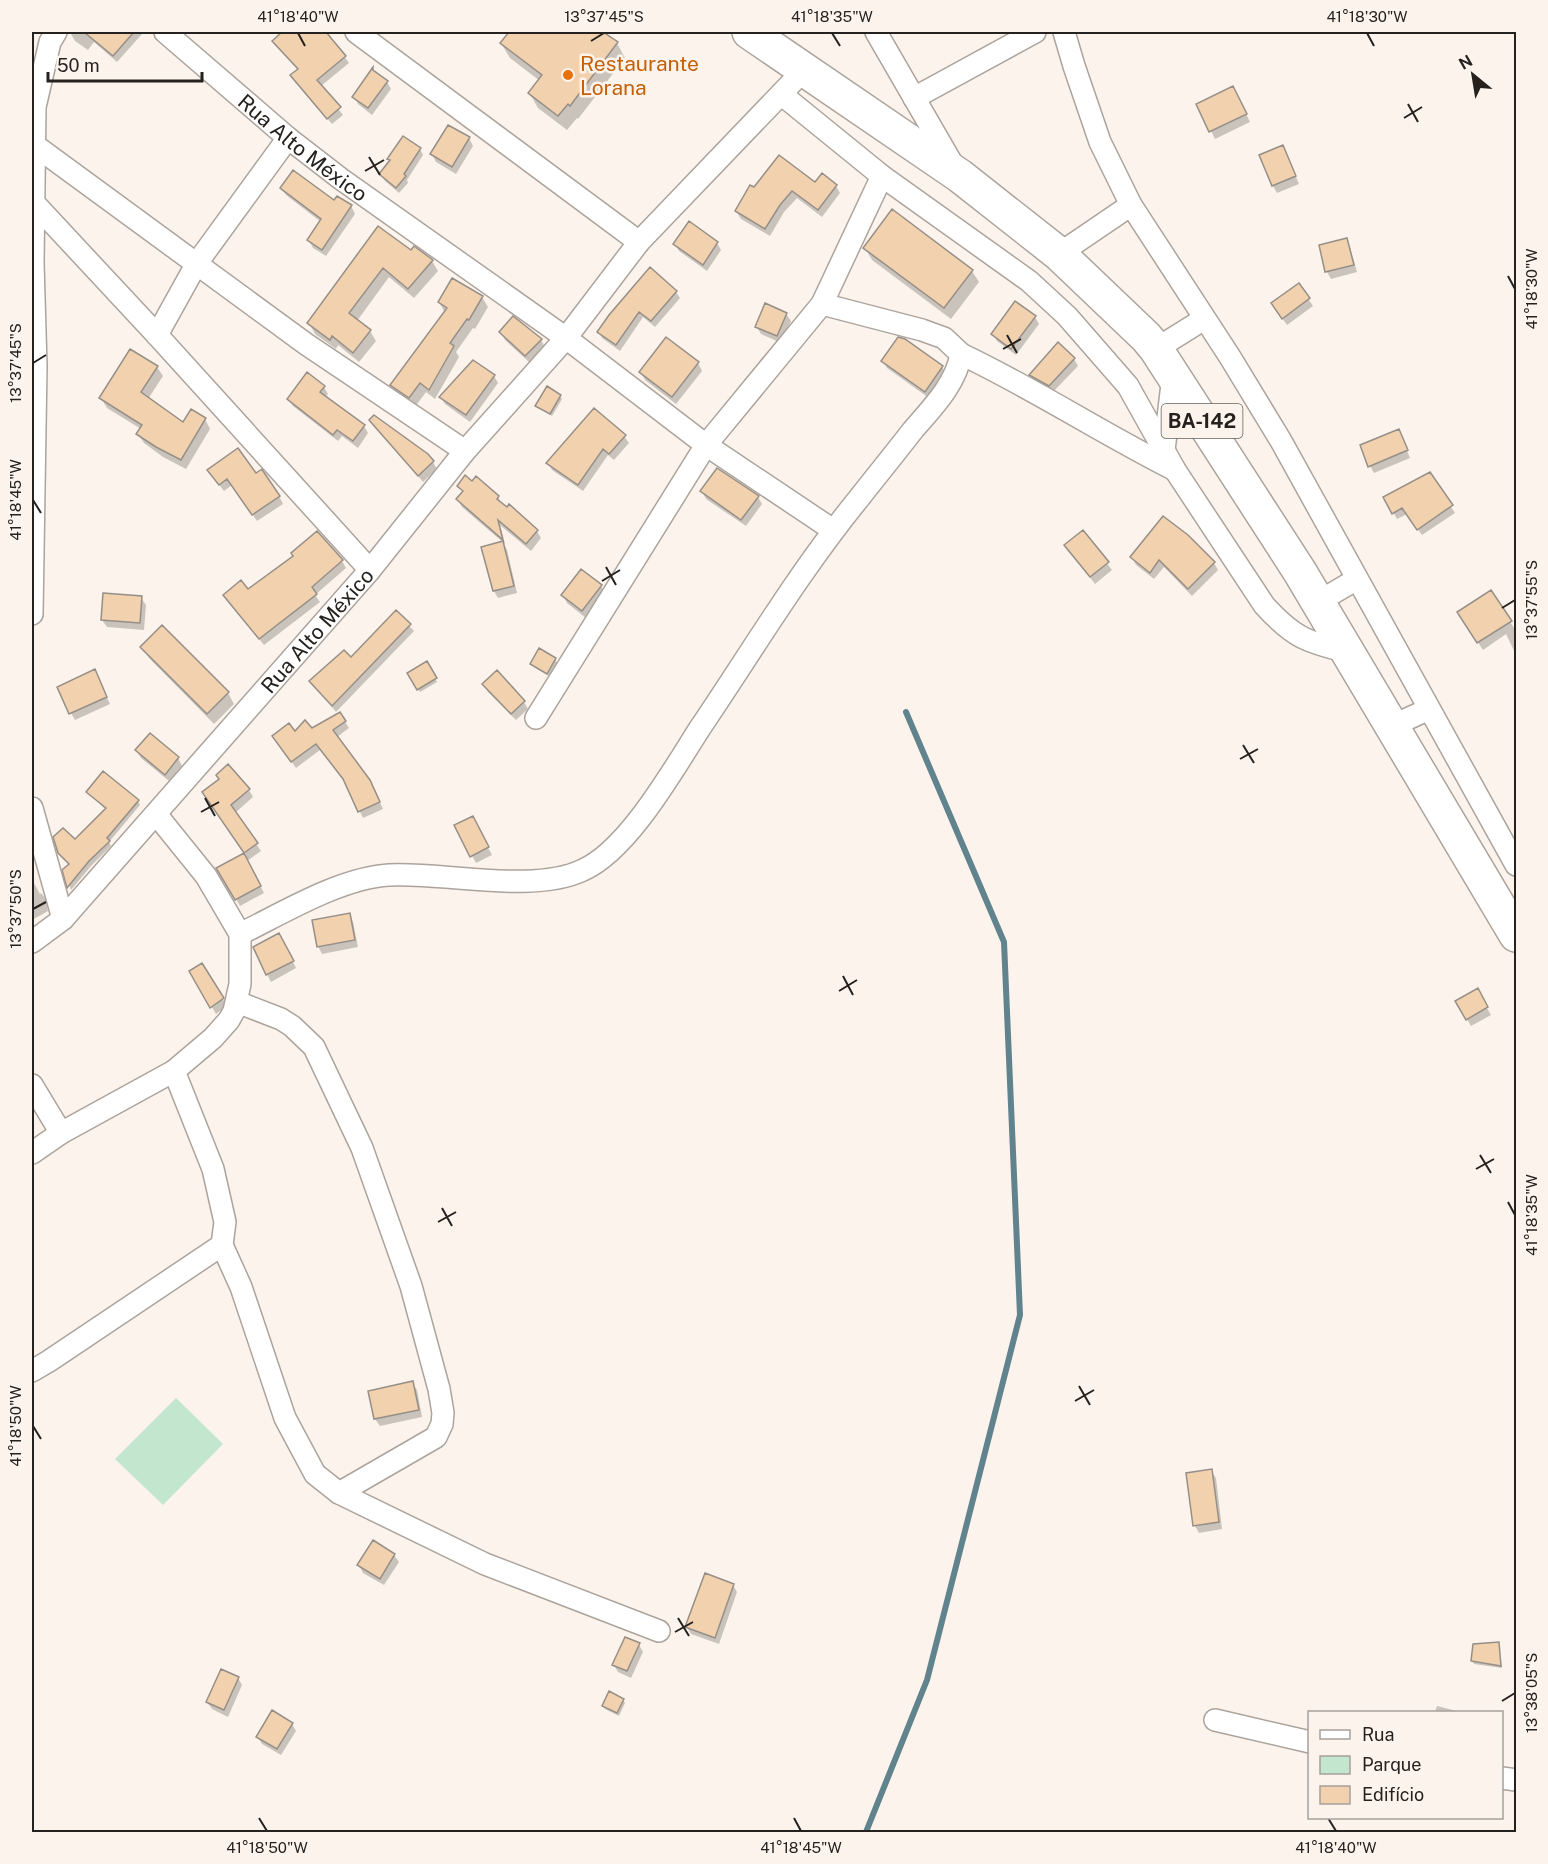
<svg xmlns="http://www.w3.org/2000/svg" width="1548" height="1864" viewBox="0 0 1548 1864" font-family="'Public Sans',sans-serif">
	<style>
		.green { fill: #c3e6cf }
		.shadow { fill: #0003 }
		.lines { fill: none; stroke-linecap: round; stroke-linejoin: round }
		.stream { stroke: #60838e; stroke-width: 6 }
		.building { fill: #f2d1ae; stroke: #968f87; stroke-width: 1.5 }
		.street-casing { stroke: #aca49c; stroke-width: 24 }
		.primary-casing { stroke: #aca49c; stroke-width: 36 }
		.street { stroke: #fff; stroke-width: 21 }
		.primary { stroke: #fff; stroke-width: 33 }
		.ticks { fill: none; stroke: #24211e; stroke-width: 2 }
		.food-dot { fill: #e8710a; stroke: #fcf4ec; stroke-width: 2 }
		.labels { text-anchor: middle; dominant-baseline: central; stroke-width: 5; stroke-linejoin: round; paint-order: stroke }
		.shield { fill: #fcf4ec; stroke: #65605c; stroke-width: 1.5 }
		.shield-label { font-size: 20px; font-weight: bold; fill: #24211e }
		.food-label { font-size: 21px; fill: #c56008; stroke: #fcf4ec; text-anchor: start }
		.street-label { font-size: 21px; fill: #24211e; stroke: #fcf4ec }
		.neatline { fill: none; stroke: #24211e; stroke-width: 2 }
		.ticks-label { font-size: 15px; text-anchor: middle; fill: #24211e }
	</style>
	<rect width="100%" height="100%" fill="#fcf4ec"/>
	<!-- green -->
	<path class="green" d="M176,1398L223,1444L163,1505L115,1459Z"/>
	<!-- shadow -->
	<path class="shadow" d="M73,32H141L142,34L117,62L94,42L88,50L75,41L71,34Z
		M284,32H327L349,63L321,86L343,115L332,124L296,82L299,70L274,41Z
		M510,32H601L617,43L625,58L578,119L577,118L567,130L538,108L530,94L540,81L510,58L501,43Z
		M387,82L391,89L372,115L358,104L354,97Z
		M1237,95L1250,122L1215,139L1198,104Z
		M469,138L473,146L456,174L436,162L432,154Z
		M420,149L423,155L407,180L408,183L399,193L384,180L381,174L391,161L389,159Z
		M1286,154L1299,184L1277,193L1273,186Z
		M815,184L836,186L840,193L822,217L797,198L784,212L770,236L741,219L736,211L754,189Z
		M281,188L351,206L355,214L326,256L313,248L309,241L321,222L286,195Z
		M379,228L411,252L432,261L438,271L414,298L389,277L357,321L370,331L376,341L359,362L338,345L336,349L315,334L309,323Z
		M1346,239L1350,247L1357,272L1331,279L1327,272Z
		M717,243L721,250L707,271L679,251L675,244Z
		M865,248L972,271L979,282L951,319L872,260Z
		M1299,285L1313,306L1287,325L1277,311Z
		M676,292L680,298L655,327L643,317L620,351L602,338L599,332Z
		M482,297L488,307L475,329L473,328L456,352L459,357L435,399L426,392L415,407L398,396L392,386L445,313L439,302Z
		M786,314L791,321L781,343L761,334L757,327Z
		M1035,317L1039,324L1016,355L997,341L993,334Z
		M501,332L541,340L545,347L530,363L505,340Z
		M1074,359L1078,366L1053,392L1035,382L1030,375Z
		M883,361L942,367L946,374L929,398L887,368Z
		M698,363L702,371L676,404L645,380L641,372Z
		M157,367L163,376L148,399L184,425L205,419L210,429L186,469L163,457L144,443L138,434L141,429L107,408L101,398Z
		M494,376L498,383L470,422L445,404L441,397Z
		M324,387L328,394L325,397L364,426L368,433L358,448L342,436L338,441L293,406L288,399Z
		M560,396L562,399L552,416L537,406Z
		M371,420L433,462L437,469L423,482Z
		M624,436L629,443L614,460L608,455L583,491L552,470L548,463Z
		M1402,438L1410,458L1374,473L1370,466Z
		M1429,474L1455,513L1422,535L1407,514L1397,519L1385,498Z
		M256,475L279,496L283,504L257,521L232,485L224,491L213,477Z
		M459,486L498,497L502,505L537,531L541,538L531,551L500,525L505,544L462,507L458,500L463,493Z
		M702,491L758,497L762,504L746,526L706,499Z
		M1083,532L1112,570L1095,584L1066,546Z
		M503,543L507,550L517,593L498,598L494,591L483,548Z
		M1132,557L1214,563L1218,570L1192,596L1164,567L1154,579L1136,565Z
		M342,561L346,568L315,595L320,602L264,645L225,596L248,591Z
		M601,586L605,594L586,618L567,603L563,595Z
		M1491,592L1516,631V655L1506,634L1483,650L1463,620Z
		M104,595L141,598L146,605L144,630L107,627L102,620Z
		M396,612L414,631L336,712L311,681L351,659Z
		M142,647L228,693L234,704L214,724L149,658Z
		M555,659L557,663L549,676L534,667L532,664Z
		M427,663L437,682L420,692L409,674Z
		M98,679L110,704L75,720L71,713Z
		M484,685L524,702L528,709L516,720L488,692Z
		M340,714L349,728L337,737L374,789L383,809L363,818L346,783L320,750L296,768L278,743L311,730Z
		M150,735L178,758L182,766L169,781L141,758L136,750Z
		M249,790L253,797L235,813L261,851L247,861L264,893L240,906L218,868L246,854L208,799Z
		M87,792L138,801L140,805L109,842L111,846L91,866L71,890L64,870L70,865L59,852L75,841L106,810Z
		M472,818L492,855L476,863L456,826Z
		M34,883L40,894L41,893L45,898L48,911L32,920V884Z
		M349,915L353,922L358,947L322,954L318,946Z
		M279,935L296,968L271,982L267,974Z
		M202,965L227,1006L216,1014L191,972Z
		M1477,991L1491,1015L1471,1026L1457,1002Z
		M412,1383L417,1390L422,1417L380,1426L375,1419L370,1392Z
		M1211,1471L1216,1478L1222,1529L1199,1533L1195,1526Z
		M394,1555L399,1562L384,1585L363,1573L359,1565Z
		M733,1585L737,1592L719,1644L691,1634L687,1627Z
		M1498,1643L1502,1668L1474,1664L1472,1661Z
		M639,1645L643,1652L631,1678L618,1672L614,1665Z
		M238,1678L242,1685L228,1717L212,1709L207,1702Z
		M623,1700L625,1703L619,1716L605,1709L603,1706Z
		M1437,1706L1461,1712H1435Z
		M292,1724L296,1731L281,1755L262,1744L258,1737Z"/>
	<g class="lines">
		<!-- stream -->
		<path class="stream" d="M866,1832L927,1680L1020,1315L1004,942L906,712"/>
	</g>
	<!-- building -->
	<path class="building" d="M84,32H134L113,56Z
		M282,32H326L346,56L317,80L341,107L327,119L290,75L298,69L272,41Z
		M509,32H603L618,42L570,106L568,104L558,116L528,93L542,75L500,43Z
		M373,67V70L388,81L368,108L352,97Z
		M1233,86L1247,114L1209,132L1196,104Z
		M448,125L470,137L452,167L430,154Z
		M403,136L421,148L404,174L406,176L396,188L379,174L390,160L387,159Z
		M1283,145L1296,176L1272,186L1259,155Z
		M779,155L815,182L822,173L837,185L818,210L792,191L780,205L765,229L735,211L750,185L754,187Z
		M293,170L334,200L337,196L352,205L322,250L307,240L321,219L280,188Z
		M892,209L973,270L944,308L863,248Z
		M689,221L718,242L703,265L673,244Z
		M378,226L411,250L414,246L433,260L408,289L383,268L349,313L371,330L353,353L332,336L330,340L307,323Z
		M1347,238L1354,265L1325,272L1319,245Z
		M650,267L677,291L651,321L639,312L616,345L597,332L609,315Z
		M452,278L483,296L469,320L467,319L450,343L454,346L429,390L420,383L409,398L390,385L447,308L438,302Z
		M1299,283L1310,298L1282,319L1271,303Z
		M1015,301L1036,316L1011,349L991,334Z
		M765,303L787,313L777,336L755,327Z
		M513,316L542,339L525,356L499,332Z
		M666,337L699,362L672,397L639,372Z
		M898,337L905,339L943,366L925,392L881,361Z
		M1058,342L1075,358L1049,386L1029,375Z
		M130,349L158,366L141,392L183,422L191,409L206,418L181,460L156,447L136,434L142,425L99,398Z
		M473,360L495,375L466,415L439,397Z
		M307,372L325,386L320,392L365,425L353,441L337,430L333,435L287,399Z
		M547,386L561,395L550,414L535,406Z
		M594,408L626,435L609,454L603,449L578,485L546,463Z
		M374,415L428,454L434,461L418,476L369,420Z
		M1399,429L1408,450L1368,467L1360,445Z
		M238,448L256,473L262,469L263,471L280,496L252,515L227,479L219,485L207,470Z
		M717,468L759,496L741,520L700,491Z
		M1430,472L1453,505L1417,530L1402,508L1392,514L1383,497Z
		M465,475L472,481L476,476L499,496L497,499L507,507L509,504L538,530L526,544L498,520L503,540L456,499L463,491L457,486Z
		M1163,516L1188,535L1215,562L1188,589L1159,560L1150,573L1130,557Z
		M1083,530L1109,562L1090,577L1064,545Z
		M317,531L343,560L312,587L317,594L259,639L223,595L241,580L248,589L293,556L291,553Z
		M503,541L514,586L493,591L481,547Z
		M581,569L602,585L582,611L561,595Z
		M1491,590L1512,621L1477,643L1457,612Z
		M103,593L142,596L140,623L101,620Z
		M396,610L411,624L332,706L309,681L344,650L351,657Z
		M162,625L229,692L207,714L140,647Z
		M539,648L556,658L547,674L530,664Z
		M427,661L437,678L417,690L407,673Z
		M95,669L107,697L69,714L57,687Z
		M497,670L525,701L511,714L482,684Z
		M340,712L346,721L333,730L370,780L380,802L358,812L343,779L316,744L291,762L272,736L289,723L295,731L305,720L312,728Z
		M150,733L179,757L165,775L135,750Z
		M228,764L250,789L231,805L258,843L244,853L202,792L219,779L216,775Z
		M103,771L139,800L107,838L110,841L89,861L67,888L62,870L69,864L58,853L53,837L63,828L75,839L106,808L86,792Z
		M473,816L489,847L470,857L454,825Z
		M244,853L261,886L235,900L216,868Z
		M350,913L355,940L317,947L312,920Z
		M279,933L294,961L266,975L253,947Z
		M202,963L224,998L210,1008L189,971Z
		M1478,988L1488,1007L1466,1020L1455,1001Z
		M413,1381L419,1410L374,1419L368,1391Z
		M1212,1469L1219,1522L1193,1526L1186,1473Z
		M373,1540L395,1554L380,1579L357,1565Z
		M705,1573L734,1584L715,1638L685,1627Z
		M625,1637L640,1643L627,1671L612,1665Z
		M1499,1642L1501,1666L1471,1661L1473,1644Z
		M221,1669L239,1677L224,1710L206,1702Z
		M609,1691L624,1699L617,1713L602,1706Z
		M272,1710L293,1723L277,1749L256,1737Z"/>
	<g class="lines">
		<!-- street casing -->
		<g class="street-casing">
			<g id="street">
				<path id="s1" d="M165,32L288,138L341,179L566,338L706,445L833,530"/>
				<path d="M356,32L639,242"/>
				<path d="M876,32L953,165"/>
				<path d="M781,94L882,176L1029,281L1067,316L1128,386L1175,470L1264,605C1293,637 1306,642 1348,652"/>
				<path d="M914,98L1035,32"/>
				<path d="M33,144L306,344L465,451"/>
				<path d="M34,203L157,335L370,570"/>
				<path d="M1131,205L1230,357L1281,441L1516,865"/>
				<path d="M1059,254L1131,205L1100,142L1074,66L1064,32"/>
				<path d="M157,335L197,263L288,138"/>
				<path d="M1156,349L1204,319"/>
				<path d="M961,354C1035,389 1103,434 1175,470"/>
				<path d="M1164,450L1173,376"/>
				<path d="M1318,602L1357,579"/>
				<path d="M32,614L36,366L33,262L35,107L50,42L56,32"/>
				<path d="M536,718L706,445L822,304L882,176"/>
				<path d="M1392,726L1429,709"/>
				<path d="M32,808L63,919"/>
				<path d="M240,934C283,913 340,878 389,875C445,872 533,894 583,870C628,850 673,770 700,728C752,651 801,569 860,497C878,474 896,452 913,430C932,408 956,384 961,354L944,338L922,330L822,304"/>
				<path id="s2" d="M32,942L63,919L370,570L465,451L566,338L639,242L803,71"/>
				<path d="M237,1002L281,1019L292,1026L314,1047L362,1148L411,1286L439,1389L443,1413L442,1424L436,1437L339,1493"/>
				<path d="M32,1085L61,1133"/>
				<path d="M32,1153L61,1133L174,1071L213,1038L229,1020L234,1011L240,984V934L206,876L156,814"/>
				<path d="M222,1245L241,1287L285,1418L315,1474L339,1493L485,1564L659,1631"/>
				<path d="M32,1371L49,1361L222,1245L225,1222L213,1169L174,1071"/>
				<path d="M1215,1720L1310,1742"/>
				<path d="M1502,1778L1516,1780"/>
			</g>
		</g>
		<!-- primary casing -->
		<g class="primary-casing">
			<path id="primary" d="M749,32L960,176L1059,254L1146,337L1156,349L1300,572L1516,935"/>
		</g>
		<!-- street -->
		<use href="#street" class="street"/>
		<!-- primary -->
		<use href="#primary" class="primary"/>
	</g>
	<!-- ticks -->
	<path class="ticks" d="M298,33L305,46M832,33L840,46M1367,33L1374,46M591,41L604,33M1408,104L1418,122M1404,118L1422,107M369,157L380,175M365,171L384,160M1508,276L1515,289M1007,335L1017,353M1003,349L1021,339M33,363L46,355M33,500L41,513M606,567L616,585M602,581L620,570M1502,608L1515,600M1243,745L1254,763M1240,759L1258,749M205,798L215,816M201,812L219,802M33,909L46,902M843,976L853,995M839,991L857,980M1480,1155L1491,1173M1476,1169L1494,1159M1508,1202L1515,1215M442,1208L452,1226M438,1222L456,1212M1079,1386L1090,1405M1075,1401L1094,1390M33,1426L41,1439M678,1618L689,1636M675,1632L693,1622M1502,1701L1515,1693M259,1818L267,1831M794,1818L801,1831M1328,1818L1336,1831"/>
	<!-- markers -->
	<circle class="food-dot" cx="568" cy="75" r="6"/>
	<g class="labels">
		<!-- shield labels -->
		<rect class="shield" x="1161.5" y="404" width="81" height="34" rx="4.5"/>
		<g class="shield-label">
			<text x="1202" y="421">BA-142</text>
		</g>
		<!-- food labels -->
		<g class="food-label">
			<text x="580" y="63">Restaurante<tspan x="580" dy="24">Lorana</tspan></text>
		</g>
		<!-- street labels -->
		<g class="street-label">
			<text stroke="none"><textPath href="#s1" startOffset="180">Rua Alto México</textPath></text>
			<text stroke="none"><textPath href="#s2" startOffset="423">Rua Alto México</textPath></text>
		</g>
	</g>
	<!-- border -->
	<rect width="1548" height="1864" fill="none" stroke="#fcf4ec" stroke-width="66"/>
	<!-- legend -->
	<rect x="1308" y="1711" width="195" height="108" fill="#fcf4ec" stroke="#a6a09a" stroke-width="1.5"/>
	<rect x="1320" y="1730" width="30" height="9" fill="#ffffff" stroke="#a6a09a" stroke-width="1.5"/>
	<text x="1362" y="1741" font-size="18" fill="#24211e">Rua</text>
	<rect x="1320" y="1756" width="30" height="18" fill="#c3e6cf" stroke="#a6a09a" stroke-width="1.5"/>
	<text x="1362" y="1771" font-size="18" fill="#24211e">Parque</text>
	<rect x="1320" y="1786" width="30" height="18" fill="#f2d1ae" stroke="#a6a09a" stroke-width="1.5"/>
	<text x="1362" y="1801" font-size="18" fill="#24211e">Edifício</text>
	<!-- north arrow -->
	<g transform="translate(1473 75) rotate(330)" stroke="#fcf4ec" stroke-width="4.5" paint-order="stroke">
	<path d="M0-4.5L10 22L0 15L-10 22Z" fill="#24211e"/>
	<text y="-9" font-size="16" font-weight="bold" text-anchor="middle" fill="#24211e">N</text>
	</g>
	<!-- scale -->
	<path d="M48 72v9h154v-9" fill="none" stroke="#24211e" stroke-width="3"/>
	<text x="57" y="72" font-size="18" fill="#24211e" stroke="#fcf4ec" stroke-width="4.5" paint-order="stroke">50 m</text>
	<rect x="33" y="33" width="1482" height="1798" class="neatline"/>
	<g class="ticks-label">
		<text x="298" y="22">41°18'40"W</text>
		<text x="604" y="22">13°37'45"S</text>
		<text x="832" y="22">41°18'35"W</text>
		<text x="1367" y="22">41°18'30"W</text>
		<text transform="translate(1532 289) rotate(-90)" y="5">41°18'30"W</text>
		<text transform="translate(16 363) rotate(-90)" y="5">13°37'45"S</text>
		<text transform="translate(16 500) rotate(-90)" y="5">41°18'45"W</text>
		<text transform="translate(1532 600) rotate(-90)" y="5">13°37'55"S</text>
		<text transform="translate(16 909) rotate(-90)" y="5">13°37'50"S</text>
		<text transform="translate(1532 1215) rotate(-90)" y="5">41°18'35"W</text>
		<text transform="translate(16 1426) rotate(-90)" y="5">41°18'50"W</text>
		<text transform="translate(1532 1693) rotate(-90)" y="5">13°38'05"S</text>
		<text x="267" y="1853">41°18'50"W</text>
		<text x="801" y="1853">41°18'45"W</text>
		<text x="1336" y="1853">41°18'40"W</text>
	</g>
</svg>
